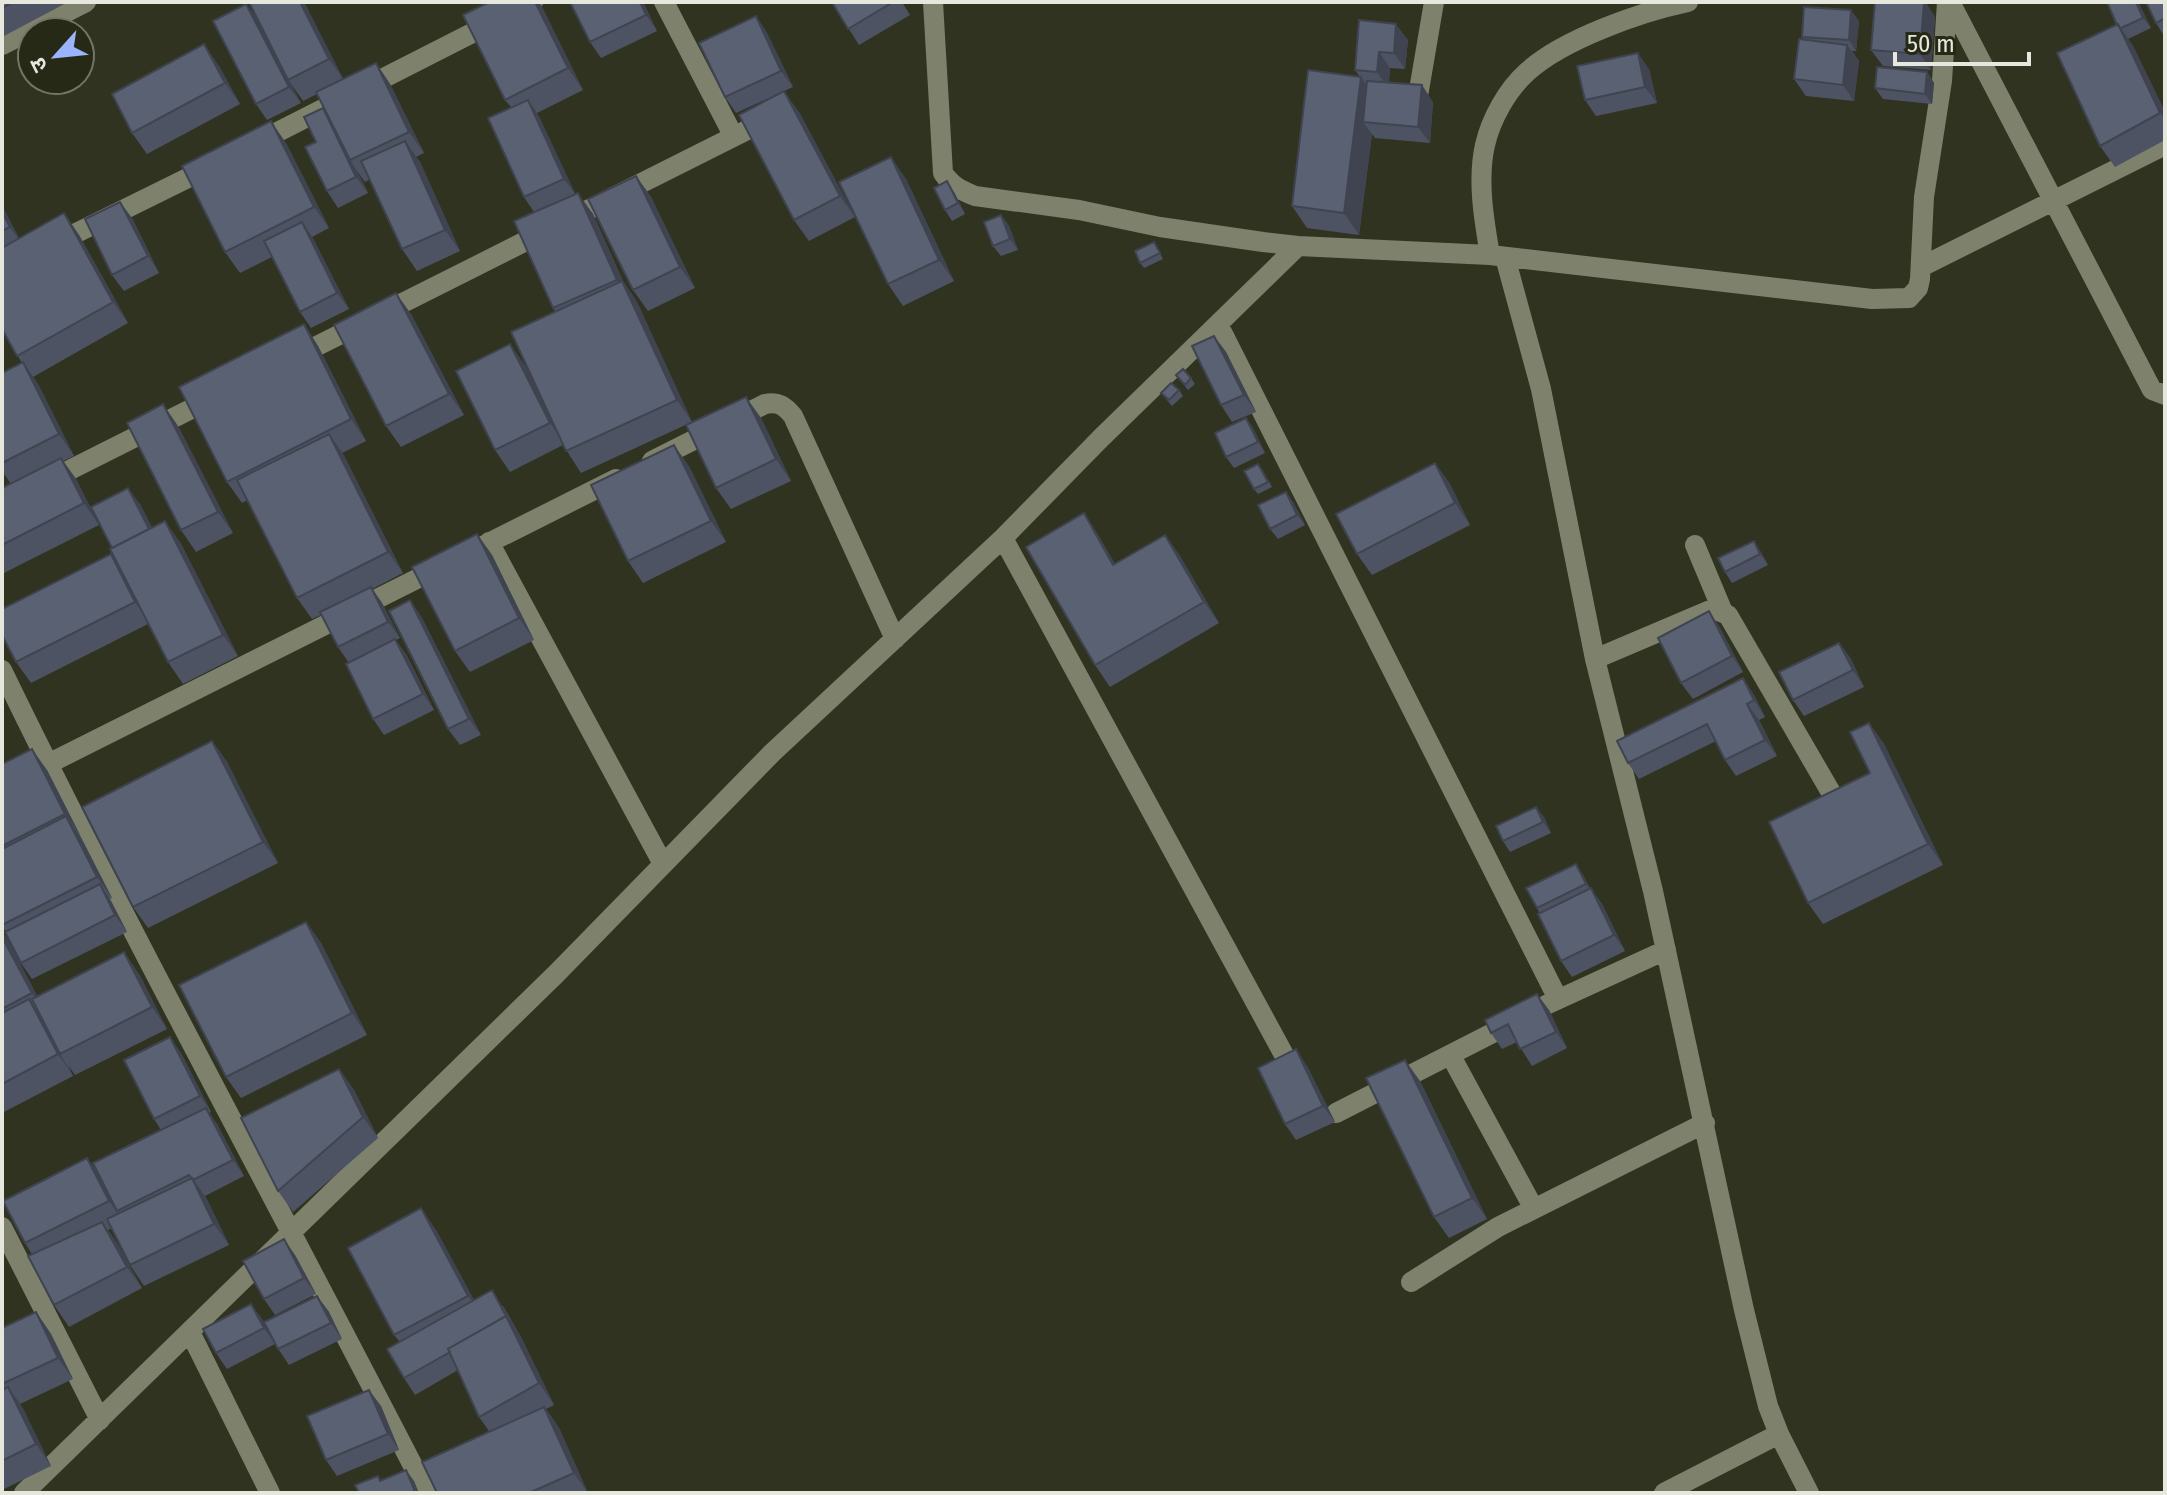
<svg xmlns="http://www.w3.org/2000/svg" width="2167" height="1495" viewBox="0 0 2167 1495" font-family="'Fira Sans Condensed','Noto Sans Devanagari',sans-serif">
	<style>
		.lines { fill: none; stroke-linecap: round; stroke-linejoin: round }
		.minor { stroke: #7e816c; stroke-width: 20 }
		.wall { fill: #4d5363 }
		.shaded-wall { fill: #3f4450 }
		.building { fill: #5a6173; stroke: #3f4450; stroke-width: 2 }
	</style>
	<rect width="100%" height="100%" fill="#313321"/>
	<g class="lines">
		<!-- minor -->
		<path class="minor" d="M664,2L733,135
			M933,2L943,173C952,186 960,190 975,196L1079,210L1160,227L1263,242L1298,246L1490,255L1872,299L1909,298L1918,288L1920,279L1924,197L1942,81L1947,2
			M1950,2L2152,390L2165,395
			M2,45L86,2
			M1418,96L1434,2
			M256,143L533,2
			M56,243L210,167
			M1490,255C1484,220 1477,180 1485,145C1491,119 1507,90 1527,72C1563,39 1641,12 1688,2
			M1505,257L1541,389L1595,659L1653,891L1744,1310L1768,1406L1779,1434L1809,1493
			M1921,267L2165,145
			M1219,326L1558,999
			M295,357L765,121
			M652,461L765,404C778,401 785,406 793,416L895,639
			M2,504L213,398
			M1003,538L1289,1064
			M489,542L663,864
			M1695,545L1723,612
			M1595,659L1708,611L1716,610L1728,615L1840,808
			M2,670C137,948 286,1218 427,1493
			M48,764L616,479
			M1546,1005L1666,950
			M1451,1056L1534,1209
			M1336,1113L1514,1022
			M2,1227L100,1420
			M1411,1282L1498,1227L1705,1123
			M190,1332L270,1493
			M24,1493L556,974L772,753L1003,538L1101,438L1298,246
			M1664,1493L1779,1434"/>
	</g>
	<!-- wall -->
	<path class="wall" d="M2,2H68L4,36L2,33Z
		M249,2H304L343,79L376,63L390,84L424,153L416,157L420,162L460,251L417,271L402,249L370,179L365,182L357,171L368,193L338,208L327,191L316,142L326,113L317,94L303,101L289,81L301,103L267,120L256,104L246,4L258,20Z
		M643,2L657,31L601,58L590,42Z
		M832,2H902L910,15L859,45Z
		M1875,2H1925L1935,17L1931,70L1883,66L1871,50Z
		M2138,2L2151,28L2128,39L2133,46L2165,112V140L2115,167L2100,146L2117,25Z
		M2165,2V33L2163,34L2156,23Z
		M541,5L583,90L537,113L575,194L593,214L623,281L637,302L692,422L581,473L563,445L510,472L495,450L525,365L540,395L555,311L553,308L534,212L524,197L511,107L505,100Z
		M756,16L767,33L793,87L736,113L725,97Z
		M1359,20L1408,40L1405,69L1390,68L1389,83L1433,102L1430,143L1375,138L1372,134L1359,235L1307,228L1292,206L1360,77L1355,70Z
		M1859,21L1856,51H1852L1859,61L1854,101L1806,96L1794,79L1805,40L1802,37Z
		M219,66L240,104L147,154L132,133Z
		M1649,69L1657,103L1596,116L1585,100Z
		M1927,72L1934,83L1932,104L1883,99L1875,88Z
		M799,112L855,217L809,241L794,220Z
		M286,143L329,228L312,237L349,309L311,328L300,312L272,257L240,273L225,252Z
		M636,176L651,197L695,288L648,311L633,290Z
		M906,179L954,281L903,306L888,284Z
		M954,192L965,214L952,221L945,210Z
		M2,206L19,238L64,213L79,235L128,323L33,377L38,384L74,456L63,461L76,479L99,525L2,574V488L11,484L2,471V373L22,363L2,329Z
		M1001,215L1009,226L1018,250L1001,256L993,246Z
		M132,218L159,273L124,291L112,275Z
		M1154,242L1163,259L1144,268L1140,263Z
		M411,314L464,415L401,447L386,426Z
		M304,324L318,346L366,441L342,453L403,573L372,589L382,603L400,638L396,640L407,656L434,710L384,735L373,719L349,663L338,647L321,615L312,619L297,598L247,500L242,503L227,482Z
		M1214,336L1226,352L1256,412L1232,422L1221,405Z
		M1176,375L1191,378L1195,384L1188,390Z
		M1179,390L1183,396L1172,406L1161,393Z
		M761,418L791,481L731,509L716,488Z
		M178,426L233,533L196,552L181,530Z
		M1253,428L1265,453L1234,468L1226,457Z
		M1435,463L1450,484L1470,525L1372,575L1357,554Z
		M689,466L726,542L643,583L628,561Z
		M1262,469L1272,487L1258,494L1254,489Z
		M1293,502L1305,525L1278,539L1270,529Z
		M140,504L152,528L180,542L238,656L183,684L168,662L148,624L31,683L16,662L111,554L120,568L111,548Z
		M1084,513L1098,535L1115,564L1165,535L1180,556L1219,623L1110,687L1095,665Z
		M477,534L492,555L534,640L470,672L455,651Z
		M1761,552L1768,565L1732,583L1725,572Z
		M1709,611L1720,628L1743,672L1693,699L1681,683Z
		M421,616L481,735L460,745L448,729Z
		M1839,643L1851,659L1864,687L1804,716L1793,700Z
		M1743,678L1754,695L1765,717L1759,720L1777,756L1736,776L1725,760L1716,741L1639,779L1628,763Z
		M1869,723L1884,744L1943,865L1823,924L1808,903L1870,773Z
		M212,741L227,762L278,863L148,928L133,907Z
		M2,764L47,770L112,898L110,899L127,932L32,979L21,963L6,932L2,926Z
		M1544,817L1551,833L1510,852L1503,841Z
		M1583,875L1590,888L1602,904L1625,951L1572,977L1561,961L1537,908Z
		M306,922L321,943L367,1035L241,1098L226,1077Z
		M2,932L8,940L37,996L139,974L167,1029L75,1075L68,1065L73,1076L2,1113Z
		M1549,1010L1567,1048L1532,1066L1517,1042L1502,1049L1491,1033L1485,1020Z
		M181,1053L211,1112L209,1113L217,1124L244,1176L205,1196L229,1245L144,1286L130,1265L112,1228L108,1230L117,1243L142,1288L69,1327L54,1305L32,1254L25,1243L87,1158L98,1173L161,1130L154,1119Z
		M1307,1066L1335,1122L1296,1140L1285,1124Z
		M339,1069L354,1090L378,1138L293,1212L278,1191Z
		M1420,1081L1487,1219L1449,1238L1434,1217Z
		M436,1230L474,1300L503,1306L521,1337L554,1405L546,1409L559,1428L588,1493H437L489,1431L479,1417L458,1370L415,1395L404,1378L400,1342L394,1335Z
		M295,1255L316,1294L275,1315L264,1299Z
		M317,1296L329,1312L342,1339L289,1365L275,1344L227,1369L216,1353L251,1304L268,1331Z
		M36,1312L51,1334L73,1379L20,1404L51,1466L2,1490V1328Z
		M381,1406L399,1450L337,1476L326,1460Z"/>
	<!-- shaded-wall -->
	<path class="shaded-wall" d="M300,2H304L344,80L329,59Z
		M535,2H539L541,5L583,90L568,68Z
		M640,2H643L657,31L646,15Z
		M1924,2L1935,17L1931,70L1920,54Z
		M2136,2H2138L2151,28L2143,18Z
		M246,4L258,20L301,103L289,87Z
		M1851,10L1859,21L1856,51L1849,40Z
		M756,16L767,33L793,87L781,71Z
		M1396,24L1408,40L1405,69L1394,53Z
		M2118,24L2133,46L2165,112V119L2160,113Z
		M204,44L219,66L240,104L225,83Z
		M1847,45L1859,61L1854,101L1843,85Z
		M1379,52L1390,68L1388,88L1377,72Z
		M1638,53L1649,69L1657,103L1645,87Z
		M376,63L390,84L424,153L409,132Z
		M1927,72L1934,83L1932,104L1925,94Z
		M1361,77L1376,98L1363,122L1372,134L1359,235L1344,213Z
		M1422,85L1433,102L1430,143L1418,127Z
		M784,91L799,112L855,217L840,196Z
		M528,100L539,116L576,195L564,179Z
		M323,108L350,160L357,171L368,193L356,177Z
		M271,121L286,143L329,228L314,207Z
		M405,141L420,162L460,251L445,230Z
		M891,157L906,179L954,281L939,260Z
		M636,176L651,197L695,288L680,267Z
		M947,181L954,192L965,214L958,203Z
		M578,193L593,214L623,281L637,302L692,422L677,400L632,302L617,280Z
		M120,202L132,218L159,273L148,256Z
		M2,206L21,243L10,227L2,212Z
		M64,213L79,235L128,323L113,302Z
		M1001,215L1009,226L1018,250L1010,239Z
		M302,222L313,238L349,309L337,293Z
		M396,293L411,314L464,415L449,394Z
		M304,324L318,346L366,441L351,419Z
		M1214,336L1226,352L1256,412L1244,395Z
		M510,344L525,365L565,444L550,423Z
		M23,362L38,384L74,456L59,434Z
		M746,397L761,418L791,481L776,459Z
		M163,404L178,426L233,533L218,512Z
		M1246,418L1253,428L1265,453L1258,442Z
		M329,434L344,455L403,573L388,552Z
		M674,445L689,466L726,542L711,521Z
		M61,458L76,479L99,525L84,503Z
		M1435,463L1450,484L1470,525L1455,503Z
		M128,488L140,504L162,548L150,532Z
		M1286,492L1293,502L1305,525L1297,515Z
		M1084,513L1098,535L1128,586L1113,565Z
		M165,521L180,542L238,656L223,635Z
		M477,534L492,555L534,640L519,618Z
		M1165,535L1180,556L1219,623L1204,602Z
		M1754,541L1761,552L1768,565L1760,554Z
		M111,554L126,576L150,623L135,602Z
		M371,587L382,603L400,638L388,622Z
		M410,600L421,616L481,735L469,719Z
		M1709,611L1720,628L1743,672L1732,656Z
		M395,639L407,656L434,710L423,694Z
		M1839,643L1851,659L1864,687L1853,670Z
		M1743,678L1754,695L1765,717L1754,700Z
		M1747,704L1759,720L1777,756L1765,740Z
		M1869,723L1884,744L1943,865L1928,844Z
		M212,741L227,762L278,863L263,842Z
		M32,749L47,770L80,835L65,814Z
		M1536,807L1544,817L1551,833L1543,822Z
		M66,816L81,838L112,898L97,877Z
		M1576,864L1583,875L1593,895L1586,884Z
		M100,884L111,901L127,932L115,915Z
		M1591,888L1602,904L1625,951L1614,935Z
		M306,922L321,943L367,1035L352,1013Z
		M2,932L8,940L47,1015L32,993L2,937Z
		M124,952L139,974L167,1029L152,1007Z
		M1537,994L1549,1010L1567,1048L1556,1032Z
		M29,999L44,1020L60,1054L73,1076L58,1054Z
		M170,1037L181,1053L211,1112L200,1096Z
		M1296,1049L1307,1066L1335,1122L1323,1106Z
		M1405,1060L1420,1081L1487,1219L1472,1198Z
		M339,1069L354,1090L378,1138L363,1117Z
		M206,1108L217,1124L244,1176L233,1160Z
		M87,1158L102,1180L117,1211L124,1222L109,1201Z
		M192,1178L207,1199L229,1245L214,1224Z
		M421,1208L436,1230L483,1317L468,1296Z
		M102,1222L117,1243L142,1288L127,1267Z
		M284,1239L295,1255L316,1294L304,1278Z
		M492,1290L521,1337L554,1405L539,1383Z
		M317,1296L329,1312L342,1339L331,1323Z
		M251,1304L263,1320L275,1344L264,1328Z
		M36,1312L51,1334L73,1379L58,1358Z
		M8,1387L23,1408L51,1466L36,1444Z
		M369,1390L381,1406L399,1450L388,1434Z
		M544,1407L559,1428L588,1493L574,1473Z
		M406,1470L414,1481L419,1493H417Z"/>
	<!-- building -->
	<path class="building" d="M2,2H13L2,8Z
		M249,2H300L329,59L288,80Z
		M489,2H535L568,68L505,100L463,15Z
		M570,2H640L646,15L590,42Z
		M832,2H893L848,29Z
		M1875,2H1924L1920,54L1871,50Z
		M2107,2H2136L2143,18L2121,28L2117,25Z
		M2146,2H2165V18L2156,23Z
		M246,4L289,87L256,104L213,21Z
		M1804,7L1851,10L1849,40L1802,37Z
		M756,16L781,71L725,97L699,43Z
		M1359,20L1396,24L1394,53L1379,52L1377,72L1355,70Z
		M2118,24L2160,113L2100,146L2057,53Z
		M1799,39L1847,45L1843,85L1794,79Z
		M204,44L225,83L132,133L112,94Z
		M1638,53L1645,87L1585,100L1577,66Z
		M376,63L409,132L350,160L316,92Z
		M1877,67L1927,72L1925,94L1875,88Z
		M1308,70L1361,77L1344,213L1292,206Z
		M1367,81L1422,85L1418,127L1363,122Z
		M784,91L840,196L794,220L739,115Z
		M528,100L564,179L524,197L488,118Z
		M323,108L356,177L327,191L305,147L316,142L304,117Z
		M271,121L314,207L225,252L182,166Z
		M405,141L445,230L402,249L361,161Z
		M891,157L939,260L888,284L839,182Z
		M636,176L680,267L633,290L588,199Z
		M947,181L958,203L945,210L934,188Z
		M578,193L617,280L553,308L514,221Z
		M120,202L148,256L112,275L85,219Z
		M2,212L10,227L2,231Z
		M64,213L113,302L17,356L2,329V248Z
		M1001,215L1010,239L993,246L984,222Z
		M302,222L337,293L300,312L264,241Z
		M1154,242L1160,253L1140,263L1135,251Z
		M622,281L677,400L566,451L511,332Z
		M396,293L449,394L386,426L334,325Z
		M304,324L351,419L227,482L179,387Z
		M1214,336L1244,395L1221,405L1192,346Z
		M510,344L550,423L495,450L456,371Z
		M23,362L59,434L2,463V373Z
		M1183,369L1191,378L1185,385L1176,375Z
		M1171,383L1179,390L1169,400L1161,393Z
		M746,397L776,459L716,488L686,425Z
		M163,404L218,512L181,530L127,423Z
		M1246,418L1258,442L1226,457L1215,433Z
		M329,434L388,552L297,598L237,480Z
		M674,445L711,521L628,561L591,485Z
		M61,458L84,503L2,545V488Z
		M1435,463L1455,503L1357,554L1336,514Z
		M1258,464L1268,482L1254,489L1244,471Z
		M128,488L149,529L112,548L91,507Z
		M1286,492L1297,515L1270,529L1258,505Z
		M1084,513L1113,565L1165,535L1204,602L1095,665L1026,547Z
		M165,521L223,635L168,662L110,549Z
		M477,534L519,618L455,651L412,567Z
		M1754,541L1760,554L1725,572L1718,558Z
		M111,554L135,602L16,662L2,635V609Z
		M371,587L388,622L338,647L320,612Z
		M410,600L469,719L448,729L389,611Z
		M1709,611L1732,656L1681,683L1658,638Z
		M395,639L423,694L373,719L346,664Z
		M1839,643L1853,670L1793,700L1779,672Z
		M1743,678L1754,700L1747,704L1765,740L1725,760L1707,724L1628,763L1617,741Z
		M1869,723L1928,844L1808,903L1769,822L1870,773L1850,732Z
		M212,741L263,842L133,907L82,807Z
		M32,749L65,814L2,846V764Z
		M1536,807L1543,822L1503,841L1496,826Z
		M66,816L97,877L2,925V849Z
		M1576,864L1586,884L1537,908L1526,888Z
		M100,884L115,915L21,963L5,932Z
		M1591,888L1614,935L1561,961L1538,914Z
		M306,922L352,1013L226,1077L179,985Z
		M2,937L32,993L2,1009Z
		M124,952L152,1007L60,1054L32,999Z
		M1537,994L1556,1032L1520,1049L1508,1024L1491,1033L1485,1020Z
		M29,999L58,1054L2,1084V1013Z
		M170,1037L200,1096L154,1119L124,1060Z
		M1296,1049L1323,1106L1285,1124L1258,1068Z
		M1405,1060L1472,1198L1434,1217L1366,1078Z
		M339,1069L363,1117L278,1191L241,1118Z
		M206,1108L233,1160L193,1180L189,1175L117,1211L93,1163Z
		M87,1158L109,1201L25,1243L3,1201Z
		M192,1178L214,1224L130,1265L107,1219Z
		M421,1208L468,1296L394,1335L348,1248Z
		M102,1222L127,1267L54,1305L28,1256Z
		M284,1239L304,1278L264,1299L243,1261Z
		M492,1290L506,1316L448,1349L450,1352L404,1378L387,1349Z
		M317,1296L331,1323L278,1349L264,1322Z
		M251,1304L264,1328L216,1353L203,1329Z
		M36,1312L58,1358L2,1384V1328Z
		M506,1316L539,1383L479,1417L448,1349Z
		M8,1387L36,1444L2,1461V1390Z
		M369,1390L388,1434L326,1460L307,1416Z
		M544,1407L574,1473L529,1493H437L422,1462Z
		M406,1470L415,1491L410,1493H359L355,1485L378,1476L380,1481Z"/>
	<!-- border -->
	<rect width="2167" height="1495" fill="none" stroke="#e6e8dd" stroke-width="8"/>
	<!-- north arrow -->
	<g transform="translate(56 56) rotate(243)"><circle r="38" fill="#272917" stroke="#737566" stroke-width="2"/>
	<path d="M0-6L14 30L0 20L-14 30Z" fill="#9ab5fd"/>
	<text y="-12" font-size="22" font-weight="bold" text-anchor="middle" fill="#e6e8dd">उ</text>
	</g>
	<!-- scale -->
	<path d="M1895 52v12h134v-12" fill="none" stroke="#e6e8dd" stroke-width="4"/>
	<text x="1907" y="52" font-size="24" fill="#e6e8dd" stroke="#272917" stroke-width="6" paint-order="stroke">50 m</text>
</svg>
